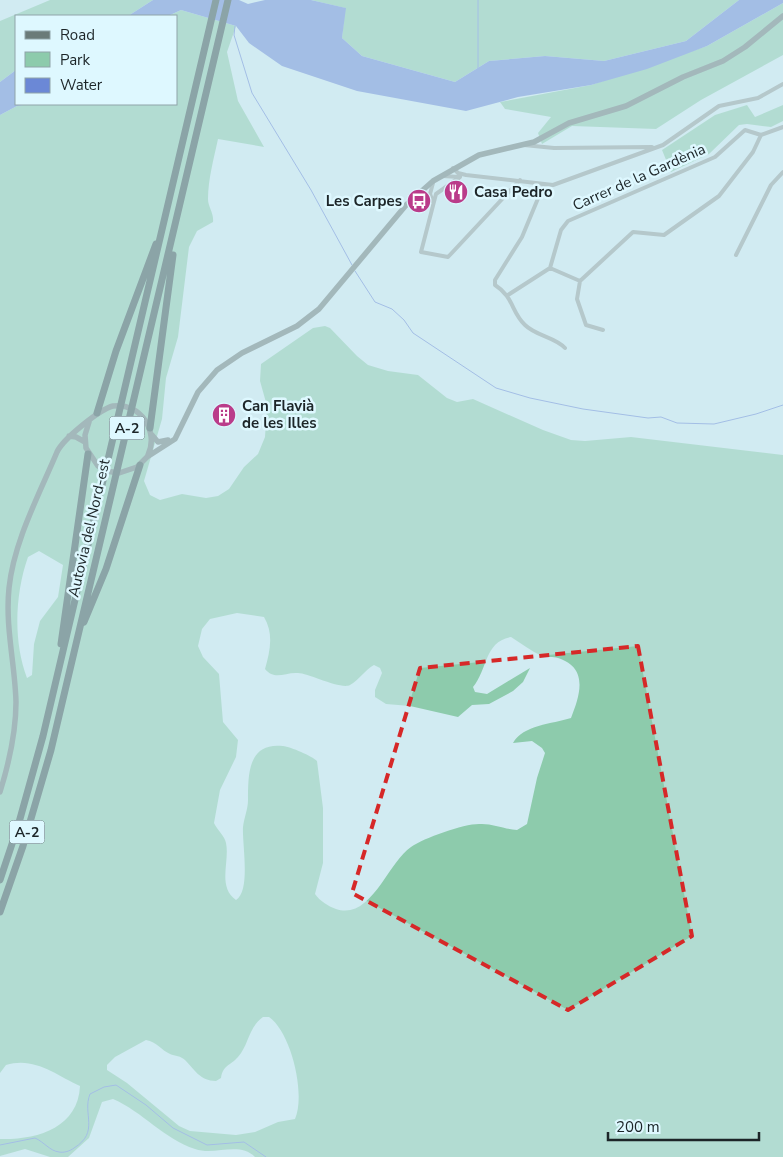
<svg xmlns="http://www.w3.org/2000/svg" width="783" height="1157" viewBox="0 0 783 1157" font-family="'Nunito Sans',sans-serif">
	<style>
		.green { fill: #8dcbac; fill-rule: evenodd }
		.water { fill: #6b88d6 }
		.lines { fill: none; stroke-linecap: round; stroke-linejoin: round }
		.stream { stroke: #6b88d6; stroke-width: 1 }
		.street { stroke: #929e9c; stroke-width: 4 }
		.secondary { stroke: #6b7b79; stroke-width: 5.5 }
		.highway { stroke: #364e4c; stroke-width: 7 }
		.marked { fill: none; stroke: #d62828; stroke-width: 4; stroke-dasharray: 10 6; stroke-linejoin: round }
		.labels { text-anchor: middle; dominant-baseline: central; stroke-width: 5; stroke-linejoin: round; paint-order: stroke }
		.shield { fill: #def8ff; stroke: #566468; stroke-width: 1 }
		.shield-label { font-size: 14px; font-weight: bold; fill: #1c2528 }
		.street-label { font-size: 15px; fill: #1c2528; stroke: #def8ff }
		.poi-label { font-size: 15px; font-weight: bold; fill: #1c2528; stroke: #def8ff; text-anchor: start }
	</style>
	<rect width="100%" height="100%" fill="#d1ebf2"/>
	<!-- green -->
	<path class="green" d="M50,0H153L128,16H16V70L0,82V21Z
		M311,0H739L686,41L604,61L545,56L489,61L455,82L362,56L342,38L345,8Z
		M783,3V55L701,100L656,129L572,126L542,144L538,133L551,117L505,109L500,102L591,85L707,46Z
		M181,10L236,26L227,52L238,101L264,147L218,139C214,158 208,179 208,199C208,207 214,213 213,222L197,231L189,247L178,337L166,378L162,419L144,481L150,495L160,500L182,494L206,498L218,496L229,489L244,467L258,454L265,437L267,406L260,381L261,364L313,328L325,326L330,328L357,356L368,365L388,371L418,375L447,398L457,402L473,399L543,430L571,440L585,441L631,437L783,455V1157H255C239,1141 215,1156 195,1149C164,1139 143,1112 113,1099L102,1102L89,1138L68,1157H50L25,1149L0,1156V1139C37,1140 78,1128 80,1086C56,1075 34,1056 6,1065L0,1073V115L17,106L30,104H176V16H168ZM39,551L63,565L58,597L40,621L34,644L32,675L27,678C13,641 15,594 28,557ZM237,613L264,617C274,634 270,651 265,669C275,681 285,672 298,673C308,673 341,690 350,685C359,680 365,670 374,665L380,668L382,673L375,690V697L386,704L410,706L458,717L472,705L489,704L513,691L523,682L530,668L487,694L475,692L473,687C488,669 484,642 511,637C522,644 531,651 542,656C547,658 553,656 558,658C589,668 580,695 571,718C552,724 523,725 513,743L532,741L542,748L545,753L537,778L527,824L517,830C504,829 492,823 479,824C463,824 424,838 411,847C388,862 371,921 336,909C328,906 320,901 315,894L323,863V808L317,761C312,756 291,747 283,746C248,742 248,774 248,800C248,809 244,818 243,827C242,845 251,890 236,900C217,887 230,861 226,843C225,836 217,830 214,823L220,790L236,757L238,740L223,722L219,674L203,657L198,646L202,629L210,619ZM263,1017H269C291,1032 306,1094 295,1119L278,1122L255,1132L236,1135L190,1131L179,1126L127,1083L107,1070V1065L115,1057L146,1040C157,1042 161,1050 170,1054C175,1056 181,1056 185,1060C194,1069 200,1081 216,1081L221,1078C223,1065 230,1066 238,1057C249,1045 248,1028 263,1017Z
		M747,105L755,117L783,105V121L771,127L747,124L739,125L709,154L671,172L662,150L715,115Z"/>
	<!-- water -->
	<path class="water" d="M153,0H239L248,4L265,0H311L346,8L342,38L362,56L455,82L489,61L545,56L604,61L686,41L739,0H783V3L707,46L647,69L591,85L518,97L466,111L357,91L282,66L249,43L236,26L181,10L168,16H128Z
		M16,70V104H30L17,106L0,115V82Z"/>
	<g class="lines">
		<!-- stream -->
		<path class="stream" d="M235,26L234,35L252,93L311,190L352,265
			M478,69V0
			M355,271L375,302L392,309L404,320L413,333L496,388L530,398L583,409L648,418L661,417L677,423L714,424L756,414L783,405
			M0,1145L35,1138C44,1142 50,1151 59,1152C64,1153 70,1151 74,1148C100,1132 82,1114 90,1094L104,1087L116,1085L146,1105L173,1128L207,1145L244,1142L266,1157"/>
		<!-- street -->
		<path class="street" d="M524,145L554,148L652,147
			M453,168L458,173L466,175L553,185L663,145L719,106L758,98L783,84
			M443,176L459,177
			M460,177L436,194L421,252L448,257L520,180
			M433,183L430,194L433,202
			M544,184L522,237L495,280V285C514,297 511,312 525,325C536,336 555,337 565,348
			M416,195H425L431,198
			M736,255L771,185L783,172
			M550,268L561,230L568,221L715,157L745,130L761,135
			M508,295L550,268L580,281
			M603,330L586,325L577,299L580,281L633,232L664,235L719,196L753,152L761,135L783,127"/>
		<!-- secondary -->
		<path class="secondary" d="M89,422L85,435L86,448L98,466L106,471L119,473L137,467L147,457L175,439L198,392L217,370L242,353L297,326L319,309L407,204L433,181L479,155L534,142L569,123L626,106L683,77L723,61L745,47L783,16
			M152,435L158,442L168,440
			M69,436L76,437L85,442
			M0,792C9,763 16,733 16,702C15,664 5,627 9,588C14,541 39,495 57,452C63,439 100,409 113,406C141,402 159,432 148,455"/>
		<!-- highway -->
		<path class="highway" d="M97,413L116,351L156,244
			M150,428L173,255
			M84,622L106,569L140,465
			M61,644L88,454
			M0,880L18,826L43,736L216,0
			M0,912L23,846L51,750L228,0"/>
	</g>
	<!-- marked area -->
	<path d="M0 0H783V1157H0ZM638,646L692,936L568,1010L352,893L420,668Z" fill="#d1ebf2" fill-opacity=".55" fill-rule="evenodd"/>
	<path class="marked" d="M638,646L692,936L568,1010L352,893L420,668Z"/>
	<!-- icons -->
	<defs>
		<g id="restaurant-disc" transform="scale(1.25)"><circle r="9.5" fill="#ba3c8a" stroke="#def8ff"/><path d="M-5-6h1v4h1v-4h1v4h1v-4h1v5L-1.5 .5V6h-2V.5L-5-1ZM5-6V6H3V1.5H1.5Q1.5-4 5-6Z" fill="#fff"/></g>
		<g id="bus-disc" transform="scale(1.25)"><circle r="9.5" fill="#ba3c8a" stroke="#def8ff"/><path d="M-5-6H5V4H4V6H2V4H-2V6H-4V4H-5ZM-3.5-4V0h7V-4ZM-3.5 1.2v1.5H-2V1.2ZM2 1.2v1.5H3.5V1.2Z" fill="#fff"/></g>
		<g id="building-disc" transform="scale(1.25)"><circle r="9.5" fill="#ba3c8a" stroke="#def8ff"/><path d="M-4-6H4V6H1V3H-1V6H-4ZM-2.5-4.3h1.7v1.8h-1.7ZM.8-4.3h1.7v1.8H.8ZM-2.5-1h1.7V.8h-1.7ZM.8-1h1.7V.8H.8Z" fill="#fff"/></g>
	</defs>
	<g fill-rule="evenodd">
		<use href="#restaurant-disc" x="456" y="192"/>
		<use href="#bus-disc" x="419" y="201"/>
		<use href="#building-disc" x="224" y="415"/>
	</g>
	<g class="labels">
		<!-- shield labels -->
		<g class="shield">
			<rect x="109.5" y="416.5" width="35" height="23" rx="4"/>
			<rect x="9.5" y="820.5" width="35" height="23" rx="4"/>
		</g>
		<g class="shield-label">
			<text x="127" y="428">A-2</text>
			<text x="27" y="832">A-2</text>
		</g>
		<!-- street labels -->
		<g class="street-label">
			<text transform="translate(639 177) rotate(-24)">Carrer de la Gardènia</text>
			<text transform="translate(89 528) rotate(-77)">Autovia del Nord-est</text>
		</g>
		<!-- poi labels -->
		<g class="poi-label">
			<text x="474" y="192">Casa Pedro</text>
			<text x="402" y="201" text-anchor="end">Les Carpes</text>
			<text x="242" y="406">Can Flavià<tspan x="242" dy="17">de les Illes</tspan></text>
		</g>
	</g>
	<!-- legend -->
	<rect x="15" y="15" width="162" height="90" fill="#def8ff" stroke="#90a4a9"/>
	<rect x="25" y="31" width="25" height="8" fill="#6b7b79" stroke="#90a4a9"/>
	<text x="60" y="40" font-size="15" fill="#1c2528">Road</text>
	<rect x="25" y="52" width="25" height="15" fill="#8dcbac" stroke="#90a4a9"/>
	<text x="60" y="65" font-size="15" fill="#1c2528">Park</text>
	<rect x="25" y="78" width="25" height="15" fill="#6b88d6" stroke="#90a4a9"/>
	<text x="60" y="90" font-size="15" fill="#1c2528">Water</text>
	<!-- scale -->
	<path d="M608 1132v8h151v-8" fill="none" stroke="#1c2528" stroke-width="2.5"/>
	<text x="616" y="1132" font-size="15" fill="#1c2528" stroke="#def8ff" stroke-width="4" paint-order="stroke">200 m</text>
</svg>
